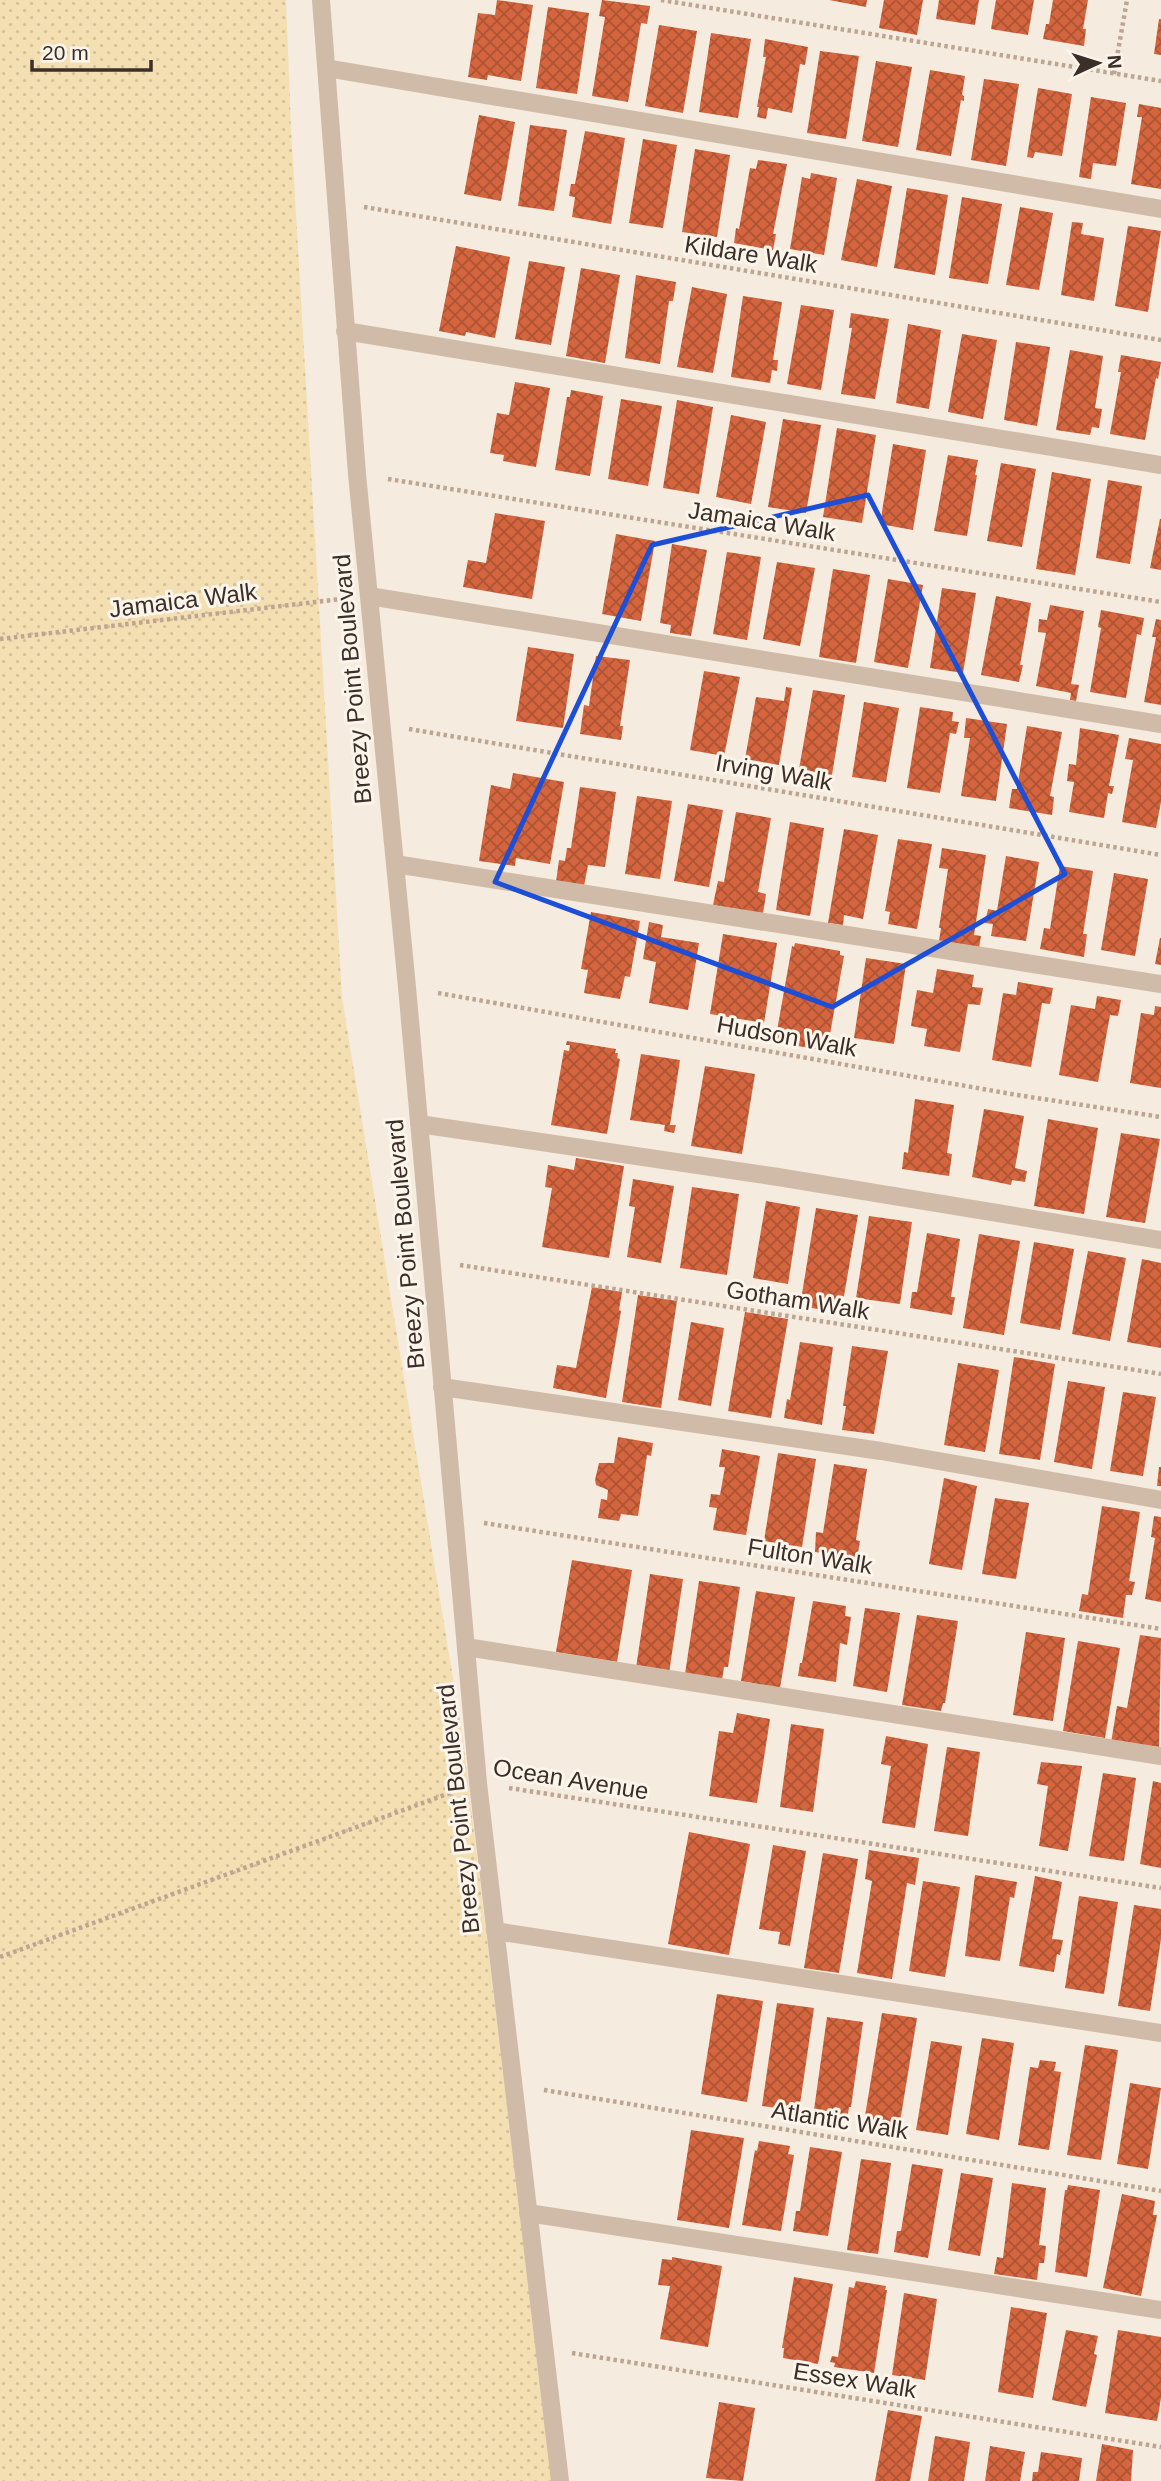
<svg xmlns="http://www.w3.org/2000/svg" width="1161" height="2481" viewBox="0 0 1161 2481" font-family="Arial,sans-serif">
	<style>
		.sand { fill: url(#sand-dots) }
		.building { fill: url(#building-cross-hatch) }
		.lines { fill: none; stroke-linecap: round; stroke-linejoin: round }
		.path { stroke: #bca592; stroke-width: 4.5; stroke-dasharray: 3.5 3.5; stroke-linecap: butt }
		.minor { stroke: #d0bba8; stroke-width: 18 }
		.marked { fill: none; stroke: #1d4ed8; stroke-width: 5; stroke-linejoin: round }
		.labels { text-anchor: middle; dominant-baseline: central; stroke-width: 6; stroke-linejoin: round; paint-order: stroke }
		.street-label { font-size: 24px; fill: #3c2f29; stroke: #fcf5ec }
	</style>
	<defs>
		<pattern id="sand-dots" width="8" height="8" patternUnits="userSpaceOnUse" patternTransform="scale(1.75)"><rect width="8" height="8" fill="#f4dfb2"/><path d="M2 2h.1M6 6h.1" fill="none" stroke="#d2c099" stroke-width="1.8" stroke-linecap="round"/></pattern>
		<pattern id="building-cross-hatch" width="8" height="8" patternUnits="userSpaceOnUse" patternTransform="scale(1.75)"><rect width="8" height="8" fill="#d4653e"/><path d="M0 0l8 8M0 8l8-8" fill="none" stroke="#ad5434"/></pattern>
	</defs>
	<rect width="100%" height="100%" fill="#f5ebde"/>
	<!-- sand -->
	<path class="sand" d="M0,0H286L291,130L342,998L463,1740L552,2481H0Z"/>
	<!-- building -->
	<path class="building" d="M497,0L533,5L521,81L488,75L487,80L468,77L478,13L495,15Z
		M602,0L650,6L647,24L641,23L628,102L592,96L605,17L599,16Z
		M829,0H867L866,7Z
		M884,0H923L917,35L879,28Z
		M939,0H979L975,25L936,19Z
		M996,0H1034L1028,35L991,29Z
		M1053,0H1088L1083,29H1086L1084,46L1043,39L1046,24H1049Z
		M548,7L589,13L577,94L536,88Z
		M1159,19H1161V55L1154,54Z
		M659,25L697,31L683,113L645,106Z
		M711,33L751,39L738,118L699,112Z
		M765,39L808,47L805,65L800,64L792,113L768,108L766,119L757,117L759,107H757L766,57H763Z
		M820,51L859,56L846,139L807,133Z
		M876,61L912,67L898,147L862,141Z
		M930,70L965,76L962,95L964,96V101L961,100L951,156L916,150Z
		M984,79L1019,84L1006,166L971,160Z
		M1038,88L1072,94L1062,156L1035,152L1033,158L1027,157Z
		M1091,97L1126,103L1116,166L1093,163L1091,179L1079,177Z
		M1139,104L1161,108V189L1131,184L1142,117H1137Z
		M479,115L515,122L501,201L464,194Z
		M530,125L567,130L554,211L518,206Z
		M585,131L625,138L611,224L572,217L575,197L569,196L571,184H575Z
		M643,139L677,145L663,228L629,223Z
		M695,149L730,155L717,237L682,232Z
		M758,160L787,164L773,234H776L773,250L734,243L736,228L739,229L750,168L756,169Z
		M811,173L837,178L824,255L790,249L802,177L810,179Z
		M857,179L892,186L877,267L841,260Z
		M907,188L948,195L935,275L894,268Z
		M962,197L1002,204L988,284L949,278Z
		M1020,207L1053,213L1039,290L1006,285Z
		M1072,222L1083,223L1081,234L1104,238L1094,301L1061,295Z
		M1128,226L1161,231L1148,312L1115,306Z
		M456,246L510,257L495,338L466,332L465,336L439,331Z
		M529,261L565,267L551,345L515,339Z
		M581,268L620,275L605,363L566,356Z
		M636,275L676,282L673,301H669L660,364L625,358Z
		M692,287L727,294L713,373L677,367Z
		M743,296L782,302L773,360H778L777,371L772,370L770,383L731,377Z
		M801,305L834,310L821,390L787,384Z
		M851,313L889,319L875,399L841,394L852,328H849Z
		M908,324L941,330L929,409L896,403Z
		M962,334L997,340L983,419L948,412Z
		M1016,342L1050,347L1037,426L1004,420Z
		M1070,350L1103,356L1095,408L1102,409L1099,428L1092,427L1090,435L1056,430Z
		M1121,355L1161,362L1158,379L1156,378L1145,440L1110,434L1121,372H1118Z
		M515,382L550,388L536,467L503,461L504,455L490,453L497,413L509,415Z
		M571,390L603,396L590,476L555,470L567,397H570Z
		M621,399L662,406L648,486L608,479Z
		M677,400L713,407L699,494L663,488Z
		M731,415L766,422L751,504L716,497Z
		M783,419L821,425L806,513L768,507Z
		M837,428L876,435L862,523L823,517Z
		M893,444L926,450L913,530L880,524Z
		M948,455L978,460L975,475H977L967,536L934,531Z
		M1001,463L1036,469L1022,547L987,541Z
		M1052,472L1091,479L1075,575L1036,569Z
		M1108,480L1142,486L1130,564L1096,558Z
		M495,513L545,521L532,599L463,587L468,560L486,563Z
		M1160,519H1161V570L1150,568Z
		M616,534L655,541L641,621L602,614Z
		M672,544L707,550L691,636L670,633L671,625L660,623Z
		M727,552L761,557L747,640L713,634Z
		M777,562L815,568L800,646L763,639Z
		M833,569L870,575L856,663L819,657Z
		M888,579L923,585L908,668L874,662Z
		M942,588L976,593L963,673L930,668Z
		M996,596L1031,603L1020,665H1023L1019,682L981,675Z
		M1050,605L1084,611L1071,684L1079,685L1076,701L1070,700L1071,693L1036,686L1046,633L1038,632L1039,619L1047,620Z
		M1101,610L1144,618L1141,635L1137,634L1126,698L1090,692L1101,628L1098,627Z
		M1156,619L1161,620V705L1144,702L1156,637H1152Z
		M528,647L574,654L563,728L516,721Z
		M596,656L630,660L620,726H623L621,740L580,734L584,705L589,706Z
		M704,671L740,677L724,756L690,750Z
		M786,687L792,688L779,765L745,759L756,697L784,701Z
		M813,690L845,695L832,775L799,769Z
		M864,702L899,708L886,782L852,777Z
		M920,707L953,712L952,721L959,722L956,734L950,733L940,793L907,788Z
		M966,718L1007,724L996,801L961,796L970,738H964Z
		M1027,726L1062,732L1050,796L1054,797L1052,815L1009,808L1012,789H1017Z
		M1080,728L1119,735L1109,786H1114L1112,794L1108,793L1104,818L1069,812L1074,782L1067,781L1069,764L1076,765Z
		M1129,738L1161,744V802L1156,828L1122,822L1133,760L1125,759Z
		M513,773L564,782L550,864L516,858L515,866L479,861L491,785L510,789Z
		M580,787L616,792L605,867L588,865L584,886L556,882L559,860L565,861L567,848H571Z
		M637,796L672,801L660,879L625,874Z
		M688,804L723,810L709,887L674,881Z
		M736,812L771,818L758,892L766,894L763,914L713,905L718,881L724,882Z
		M790,822L824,828L810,916L776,910Z
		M844,829L878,835L863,919L844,915L843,925L828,923Z
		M898,839L932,844L917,929L888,924L890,912L885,911Z
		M942,848L986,855L974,935L981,936L979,948L939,941L941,928H939L948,869L939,868Z
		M1006,856L1039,862L1026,941L991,936L993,924L985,923L988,909L997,911Z
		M1060,866L1093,871L1083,934H1087L1084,957L1040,949L1044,928L1050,929Z
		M1114,873L1148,879L1135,956L1101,950Z
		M591,912L640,921L630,977L625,976L620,999L584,993L588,970L581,969Z
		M649,922L663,925L661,937L699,943L688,1010L649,1003L656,962L643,959Z
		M723,934L777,943L764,1023L710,1014Z
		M1160,938H1161V965L1155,964Z
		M795,943L840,951V955L844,956L827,1051L775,1042L792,946L794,947Z
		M866,958L906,964L894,1044L854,1038Z
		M937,969L974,975L972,987L983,988L980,1005L968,1004L960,1052L924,1046L927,1029L911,1026L917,990L933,993Z
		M1018,982L1053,988L1050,1004L1042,1003L1031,1067L992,1060L1003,993L1016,995Z
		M1097,996L1121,1000L1118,1016L1110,1015L1098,1082L1059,1075L1071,1005L1095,1009Z
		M1155,1006L1161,1007V1088L1130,1083L1141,1013L1154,1015Z
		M567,1041L616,1049L615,1053H618L617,1058L620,1059L607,1134L551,1125L564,1050L569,1051L570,1045H566Z
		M641,1054L680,1060L670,1125H676L674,1133L664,1131L665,1125L630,1120Z
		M705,1066L755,1074L742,1154L691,1146Z
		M915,1099L954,1105L947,1153L952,1154L949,1176L902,1169L904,1152L908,1153Z
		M984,1109L1024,1116L1015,1168L1027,1171L1025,1182L1012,1180L1011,1185L972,1177Z
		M1048,1119L1098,1128L1084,1214L1034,1206Z
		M1121,1133L1160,1139L1145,1223L1106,1217Z
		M576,1158L624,1166L609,1258L542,1247L552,1188L545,1187L548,1165L574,1170Z
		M633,1179L674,1186L661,1263L627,1257L635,1207L629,1206Z
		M692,1187L739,1194L727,1275L680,1268Z
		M766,1201L800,1207L788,1284L753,1278Z
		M816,1208L858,1215L841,1313L800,1306Z
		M869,1216L912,1222L900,1304L856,1298Z
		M927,1233L960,1239L951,1297H955L952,1315L910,1308L912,1292H917Z
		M979,1234L1020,1241L1004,1335L963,1328Z
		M1034,1242L1074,1249L1060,1330L1020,1323Z
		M1088,1251L1126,1258L1110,1341L1072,1334Z
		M1142,1259L1161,1263V1348L1127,1342Z
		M592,1287L622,1292L619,1310L621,1311L606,1398L553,1388L557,1365L576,1368Z
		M638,1295L677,1301L661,1408L622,1402Z
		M745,1312L788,1319L771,1418L728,1411Z
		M691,1322L724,1328L711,1406L678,1400Z
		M800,1342L833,1347L822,1425L784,1418L787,1399L790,1400Z
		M852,1346L888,1351L874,1434L842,1430L846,1406H843Z
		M1014,1357L1055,1364L1040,1460L999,1454Z
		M958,1363L999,1370L985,1452L944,1445Z
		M1068,1381L1105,1387L1092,1469L1054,1462Z
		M1123,1392L1156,1397L1143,1476L1110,1471Z
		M618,1437L653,1443L651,1456L647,1455L638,1516L621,1514L619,1521L598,1518L601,1499L607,1500L608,1490L596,1485L595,1480L599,1463H614Z
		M722,1449L760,1456L746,1535L713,1530L717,1508L709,1507L711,1494L720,1495L725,1467H719Z
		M778,1453L816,1459L802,1547L764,1541Z
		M834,1464L867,1469L856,1540L860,1541L857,1558L815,1552L816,1532L823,1533Z
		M1159,1467H1161V1486H1157Z
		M944,1478L977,1486L962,1570L929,1564Z
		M995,1498L1029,1503L1016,1579L982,1574Z
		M1102,1506L1140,1512L1129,1581L1135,1582L1132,1595H1126L1123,1618L1079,1611L1082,1594L1088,1595Z
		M1154,1516L1161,1517V1602L1145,1599L1155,1538L1151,1537Z
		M572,1560L632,1570L617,1662L556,1652Z
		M650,1574L683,1579L669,1673L636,1668Z
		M699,1581L740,1587L728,1667H724L722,1680L685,1674Z
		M756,1591L795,1597L780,1688L741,1681Z
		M813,1601L846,1606L845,1616L851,1617L847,1645L840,1643L836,1682L798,1676L800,1663H802Z
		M865,1608L900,1613L887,1692L853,1686Z
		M917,1615L958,1621L945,1703H943L941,1711L902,1705Z
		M1026,1632L1065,1638L1053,1721L1013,1715Z
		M1140,1635L1161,1638L1159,1750L1111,1743L1117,1706L1127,1708Z
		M1078,1641L1120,1648L1105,1738L1063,1731Z
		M737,1713L770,1719L757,1803L709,1796L719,1731L733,1733Z
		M791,1724L824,1729L813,1812L780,1807Z
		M886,1736L928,1744L915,1828L882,1823L891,1766L881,1764Z
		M947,1747L980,1752L968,1836L934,1831Z
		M1041,1762L1082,1766L1068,1851L1039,1846L1048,1786L1037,1784Z
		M1103,1773L1136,1778L1124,1861L1089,1856Z
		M1153,1781L1161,1783V1868L1140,1864Z
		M689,1832L750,1844L729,1955L668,1944Z
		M773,1845L806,1851L790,1946L778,1944L780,1932L759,1929Z
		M869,1850L919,1858L915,1885L907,1883L892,1979L857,1973L872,1881L865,1879Z
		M823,1853L858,1859L839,1973L804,1968Z
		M975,1875L1017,1882L1014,1898L1010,1897L1000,1961L965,1956Z
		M1035,1876L1062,1882L1052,1939L1063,1940L1060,1955L1057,1954L1054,1972L1019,1966Z
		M923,1881L960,1887L945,1977L909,1971Z
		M1079,1896L1118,1902L1104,1994L1065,1988Z
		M1134,1905L1161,1909V1939L1150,2011L1118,2006Z
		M717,1994L763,2001L747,2102L701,2094Z
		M777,2003L814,2008L799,2111L762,2106Z
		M882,2013L917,2018L899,2128L864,2122Z
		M827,2017L863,2022L851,2107H849L847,2121L813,2117Z
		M982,2038L1014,2043L999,2140L966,2134Z
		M931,2041L962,2046L948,2135L916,2130Z
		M1085,2045L1118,2050L1101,2160L1067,2155Z
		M1040,2060L1056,2062L1054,2071L1061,2072L1049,2150L1018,2145L1030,2067L1038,2068Z
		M1130,2083L1161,2088L1148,2169L1117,2164Z
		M691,2130L744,2138L729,2228L677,2220Z
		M759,2141L790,2146L788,2154L794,2155L781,2231L742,2225L755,2150L757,2151Z
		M810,2147L842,2152L828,2236L793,2231L796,2211H800Z
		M861,2159L891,2163L878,2254L847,2250Z
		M912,2164L943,2169L928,2258L894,2252L897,2231H901Z
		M961,2173L993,2178L980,2256L948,2250Z
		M1012,2183L1046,2188L1039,2245L1046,2246L1044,2263H1039L1037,2280L994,2274L997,2257L1003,2258Z
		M1068,2185L1100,2190L1087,2277L1055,2272L1065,2190H1067Z
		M1122,2194L1155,2201L1153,2215H1157L1141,2296L1103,2288Z
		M672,2257L722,2266L708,2347L660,2339L670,2286L658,2285L662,2259L672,2260Z
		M794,2277L833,2284L818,2364L783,2358L784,2348H782Z
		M856,2281L886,2286L885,2290H887L874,2373L834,2367L835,2363L830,2362L832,2356L838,2357L849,2287L854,2288Z
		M904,2293L937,2299L925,2380L892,2375Z
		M1011,2307L1047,2313L1033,2398L998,2392Z
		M1066,2330L1098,2336L1094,2354L1097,2355L1086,2407L1052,2400Z
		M1118,2330L1161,2337V2398L1157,2421L1105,2413Z
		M719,2402L755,2408L743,2481L706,2478Z
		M888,2410L922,2416L910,2481H875Z
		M935,2436L970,2442L964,2481H928Z
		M1102,2444L1133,2450L1131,2481H1096Z
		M990,2446L1025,2452L1020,2481H985Z
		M1041,2452L1082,2458L1079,2481H1032L1033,2472H1038Z"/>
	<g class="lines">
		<!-- path -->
		<path class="path" d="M661,0L1161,81
			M1114,74L1127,0
			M364,207L1161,340
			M388,479L1161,602
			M0,639L341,599
			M409,729L1161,855
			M438,993L1017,1095L1161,1117
			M460,1265L1161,1374
			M484,1523L1161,1629
			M509,1788L1161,1888
			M0,1957L450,1793
			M544,2090L1161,2191
			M572,2353L1161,2447"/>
		<!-- minor -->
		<path class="minor" d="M321,0L357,474L407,987L478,1783L560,2481
			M326,68L1161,209
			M345,331L1161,465
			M369,596L1161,724
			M395,864L1161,984
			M419,1124L778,1177L1161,1240
			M442,1387L881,1451L1161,1500
			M466,1647L1161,1756
			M495,1931L1161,2033
			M528,2213L1161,2310"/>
	</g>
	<!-- marked area -->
	<path class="marked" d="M868,495L1065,874L832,1007L495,882L652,545Z"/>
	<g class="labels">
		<!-- street labels -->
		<g class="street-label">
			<text transform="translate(751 254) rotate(9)">Kildare Walk</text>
			<text transform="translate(762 521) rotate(9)">Jamaica Walk</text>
			<text transform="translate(183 600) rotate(-7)">Jamaica Walk</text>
			<text transform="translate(352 679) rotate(-95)">Breezy Point Boulevard</text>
			<text transform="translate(774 772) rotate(10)">Irving Walk</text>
			<text transform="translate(787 1036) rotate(10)">Hudson Walk</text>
			<text transform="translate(405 1244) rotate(-95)">Breezy Point Boulevard</text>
			<text transform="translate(798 1300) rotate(9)">Gotham Walk</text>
			<text transform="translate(810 1556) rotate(9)">Fulton Walk</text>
			<text transform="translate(571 1779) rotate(9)">Ocean Avenue</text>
			<text transform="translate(458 1809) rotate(-96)">Breezy Point Boulevard</text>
			<text transform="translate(840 2120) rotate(9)">Atlantic Walk</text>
			<text transform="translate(855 2380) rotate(9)">Essex Walk</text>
		</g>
	</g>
	<!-- north arrow -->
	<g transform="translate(1098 63) rotate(86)" stroke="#fcf5ec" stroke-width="5" paint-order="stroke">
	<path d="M0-5L12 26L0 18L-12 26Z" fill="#3c2f29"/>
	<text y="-10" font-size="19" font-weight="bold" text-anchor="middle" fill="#3c2f29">N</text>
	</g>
	<!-- scale -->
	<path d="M32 60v10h119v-10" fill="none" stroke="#3c2f29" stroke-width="3.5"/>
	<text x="42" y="60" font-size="21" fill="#3c2f29" stroke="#fcf5ec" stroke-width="5" paint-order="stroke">20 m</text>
</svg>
